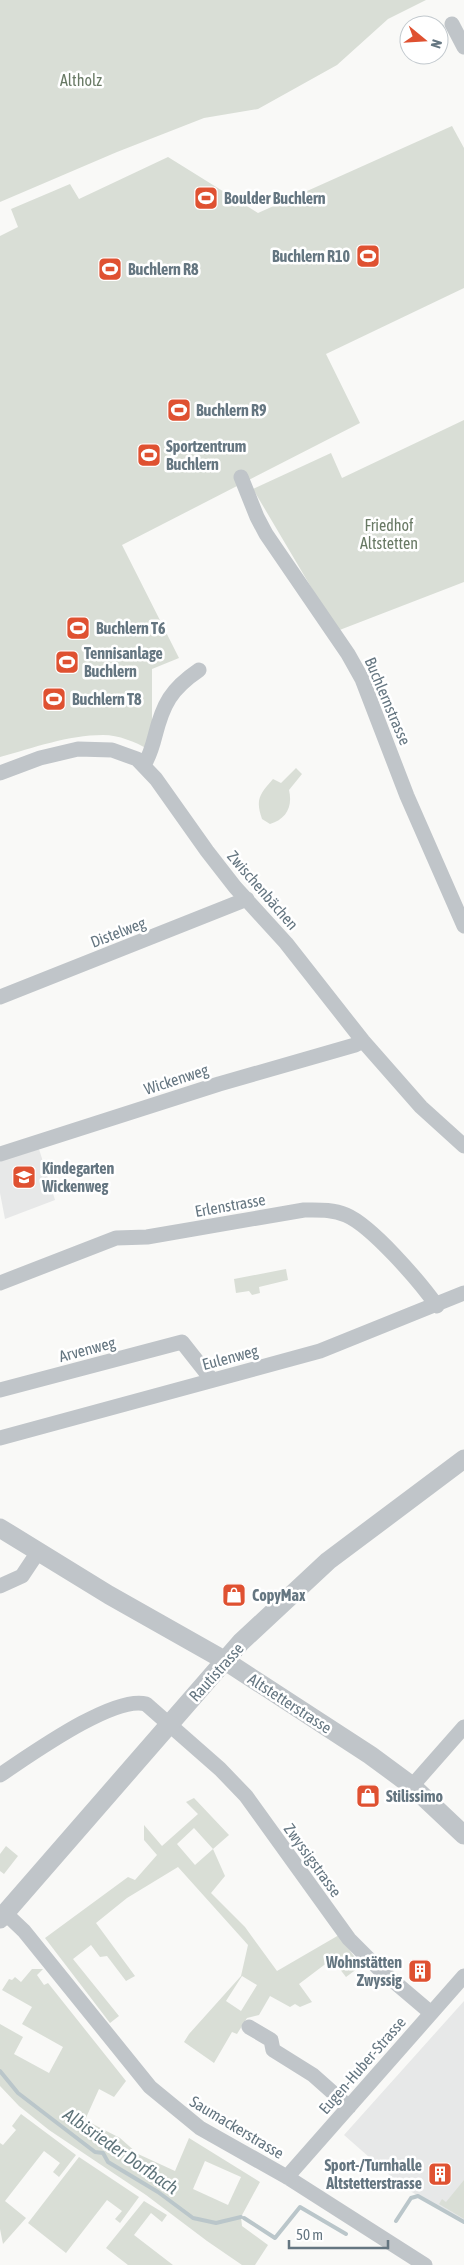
<svg xmlns="http://www.w3.org/2000/svg" width="464" height="2265" viewBox="0 0 464 2265" font-family="'Asap Condensed',sans-serif">
	<style>
		.built { fill: #e7e8e8 }
		.green { fill: #d9ded6; fill-rule: evenodd }
		.lines { fill: none; stroke-linecap: round; stroke-linejoin: round }
		.stream { stroke: #bac6ca; stroke-width: 4 }
		.minor { stroke: #c0c5c9; stroke-width: 15 }
		.tertiary { stroke: #c0c5c9; stroke-width: 19 }
		.labels { text-anchor: middle; dominant-baseline: central; stroke-width: 5; stroke-linejoin: round; paint-order: stroke }
		.park-label { font-size: 16px; fill: #687964; stroke: #fff }
		.poi-label { font-size: 16px; font-weight: bold; fill: #657681; stroke: #fff; text-anchor: start }
		.street-label { font-size: 16px; fill: #657681; stroke: #fff }
		.water-label { font-size: 18px; font-style: italic; fill: #60757b; stroke: #fff }
	</style>
	<rect width="100%" height="100%" fill="#f9f9f7"/>
	<!-- built -->
	<path class="built" d="M39,1149L55,1200L5,1219L0,1193V1161Z
		M464,2001V2224L402,2186L344,2135Z"/>
	<!-- green -->
	<path class="green" d="M0,0H426L388,19L337,65L258,109L204,118L117,152L0,202Z
		M452,126L464,148V288L326,354L360,423L122,545L179,658L152,669V740L148,749C135,742 119,735 103,735C68,735 33,748 0,757V236L18,227L11,209L70,184L79,199L168,157L258,213Z
		M464,420V582L337,631L253,489L331,453L342,478Z
		M296,768L302,774L289,790C293,807 286,819 270,824L262,819C255,799 260,794 273,779L281,783Z
		M286,1269L288,1280L259,1287L260,1293L252,1295L249,1291L236,1293L234,1279Z
		M194,1798L229,1835L213,1849L225,1876L211,1893L245,1927L277,1971L339,1935L361,1966L346,1977L332,1959L299,1984L312,2002L300,2007L295,2004L290,2007L270,1996L259,2015L247,2018L237,2034L232,2032L214,2063L184,2042L189,2034L241,1976L248,1945L178,1867L127,1898L96,1923L135,1976L126,1981L107,1956L100,1957L91,1945L73,1959L119,2016L110,2023L45,1938L128,1877L135,1880L157,1855L144,1840V1825L162,1846L198,1814L186,1802ZM194,1828L213,1849L195,1865L177,1844ZM242,1976L257,1985L241,2011L226,2001Z
		M6,1846L18,1856L4,1874L0,1871V1854Z
		M32,1969H43L37,1975L44,1985L48,1983L126,2081L114,2097L99,2089L85,2120L120,2138L138,2154L175,2171L189,2138L260,2182L241,2217L242,2226L268,2245L255,2265H242L207,2241L146,2195L49,2130L19,2106L0,2086V2024L23,2037L14,2054L49,2073L63,2047L22,2024L32,2007L2,1990L9,1979L12,1980L15,1977L21,1982ZM205,2161L241,2177L228,2205L193,2189Z
		M21,2114L76,2155L59,2177L53,2172L60,2163L44,2151L5,2201L26,2218L3,2244L0,2229V2143L3,2145L16,2130L12,2126Z
		M79,2157L139,2197L120,2223L115,2219L122,2211L107,2200L66,2253L28,2223Z
		M464,2180V2219L439,2204L442,2199L446,2202Z
		M144,2201L167,2215L162,2222L151,2213L134,2235L173,2265H128L106,2248Z"/>
	<g class="lines">
		<!-- stream -->
		<path class="stream" d="M0,2071L18,2093L95,2152L103,2153L108,2162L158,2192L193,2218L216,2223L241,2217
			M244,2218L275,2238L300,2207L346,2234
			M396,2221L411,2198L418,2196L464,2222"/>
		<!-- minor -->
		<path class="minor" d="M452,24L464,47
			M241,477L257,517L266,534L348,654L362,679L407,796L464,926
			M144,765C150,755 152,748 155,736C163,704 171,689 199,670
			M0,773L40,758L78,749L112,750L137,759L156,779L207,851L235,887L286,943L363,1041L421,1107L464,1146
			M0,997L247,899
			M0,1154L219,1084L355,1045L363,1041
			M0,1283L116,1238L147,1237L304,1210C318,1210 332,1209 346,1215C372,1226 420,1282 437,1306
			M0,1390L182,1342L212,1380
			M0,1438L320,1351L464,1293
			M0,1586L22,1576L38,1552
			M0,1775C29,1756 113,1695 146,1704L220,1769L246,1796L349,1939L378,1968L431,2013
			M412,1786L464,1727
			M5,1913L24,1931L150,2087L200,2128L287,2177L425,2265
			M249,2027L271,2040L273,2050L313,2075L349,2107
			M287,2177L464,1976"/>
		<!-- tertiary -->
		<path class="tertiary" d="M0,1528L109,1595L224,1660L370,1755L412,1786L464,1835
			M0,1919L241,1642L328,1561L464,1459"/>
	</g>
	<!-- icons -->
	<defs>
		<g id="stadium-square" transform="scale(1.25)"><rect x="-9" y="-9" width="18" height="18" rx="4" fill="#df5131" stroke="#fff"/><path d="M0-5a6.5 5 0 1 0 0 10a6.5 5 0 1 0 0-10ZM-3.5-1.8h7v3.6h-7Z" fill="#fff"/></g>
		<g id="school-square" transform="scale(1.25)"><rect x="-9" y="-9" width="18" height="18" rx="4" fill="#df5131" stroke="#fff"/><path d="M0-5L7-2L0 1L-7-2ZM-4 1L0 2.5L4 1V4Q0 6-4 4Z" fill="#fff"/></g>
		<g id="shop-square" transform="scale(1.25)"><rect x="-9" y="-9" width="18" height="18" rx="4" fill="#df5131" stroke="#fff"/><path d="M-5-2.5h2.3a2.7 3.5 0 0 1 5.4 0H5L5.5 6h-11ZM-1.5-2.5h3a1.5 2.3 0 0 0-3 0Z" fill="#fff"/></g>
		<g id="building-square" transform="scale(1.25)"><rect x="-9" y="-9" width="18" height="18" rx="4" fill="#df5131" stroke="#fff"/><path d="M-4-6H4V6H1V3H-1V6H-4ZM-2.5-4.3h1.7v1.8h-1.7ZM.8-4.3h1.7v1.8H.8ZM-2.5-1h1.7V.8h-1.7ZM.8-1h1.7V.8H.8Z" fill="#fff"/></g>
	</defs>
	<g fill-rule="evenodd">
		<use href="#stadium-square" x="206" y="198"/>
		<use href="#stadium-square" x="368" y="256"/>
		<use href="#stadium-square" x="110" y="269"/>
		<use href="#stadium-square" x="179" y="410"/>
		<use href="#stadium-square" x="149" y="455"/>
		<use href="#stadium-square" x="78" y="628"/>
		<use href="#stadium-square" x="67" y="662"/>
		<use href="#stadium-square" x="54" y="699"/>
		<use href="#school-square" x="24" y="1177"/>
		<use href="#shop-square" x="234" y="1595"/>
		<use href="#shop-square" x="368" y="1796"/>
		<use href="#building-square" x="420" y="1971"/>
		<use href="#building-square" x="440" y="2174"/>
	</g>
	<g class="labels">
		<!-- park labels -->
		<g class="park-label">
			<text x="81" y="80">Altholz</text>
			<text x="389" y="525">Friedhof<tspan x="389" dy="18">Altstetten</tspan></text>
		</g>
		<!-- poi labels -->
		<g class="poi-label">
			<text x="224" y="198">Boulder Buchlern</text>
			<text x="350" y="256" text-anchor="end">Buchlern R10</text>
			<text x="128" y="269">Buchlern R8</text>
			<text x="196" y="410">Buchlern R9</text>
			<text x="166" y="446">Sportzentrum<tspan x="166" dy="18">Buchlern</tspan></text>
			<text x="96" y="628">Buchlern T6</text>
			<text x="84" y="653">Tennisanlage<tspan x="84" dy="18">Buchlern</tspan></text>
			<text x="72" y="699">Buchlern T8</text>
			<text x="42" y="1168">Kindegarten<tspan x="42" dy="18">Wickenweg</tspan></text>
			<text x="252" y="1595">CopyMax</text>
			<text x="386" y="1796">Stilissimo</text>
			<text x="402" y="1962" text-anchor="end">Wohnstätten<tspan x="402" dy="18">Zwyssig</tspan></text>
			<text x="422" y="2165" text-anchor="end">Sport-/Turnhalle<tspan x="422" dy="18">Altstetterstrasse</tspan></text>
		</g>
		<!-- street labels -->
		<g class="street-label">
			<text transform="translate(388 701) rotate(67)">Buchlernstrasse</text>
			<text transform="translate(263 890) rotate(49)">Zwischenbächen</text>
			<text transform="translate(118 932) rotate(-21)">Distelweg</text>
			<text transform="translate(176 1079) rotate(-18)">Wickenweg</text>
			<text transform="translate(230 1205) rotate(-10)">Erlenstrasse</text>
			<text transform="translate(87 1349) rotate(-15)">Arvenweg</text>
			<text transform="translate(230 1357) rotate(-15)">Eulenweg</text>
			<text transform="translate(216 1672) rotate(-48)">Rautistrasse</text>
			<text transform="translate(290 1703) rotate(33)">Altstetterstrasse</text>
			<text transform="translate(313 1860) rotate(54)">Zwyssigstrasse</text>
			<text transform="translate(362 2065) rotate(-49)">Eugen-Huber-Strasse</text>
			<text transform="translate(237 2127) rotate(31)">Saumackerstrasse</text>
		</g>
		<!-- water labels -->
		<g class="water-label">
			<text transform="translate(121 2151) rotate(35)">Albisrieder Dorfbach</text>
		</g>
	</g>
	<!-- north arrow -->
	<g transform="translate(424 40) rotate(108)"><circle r="24" fill="#ffffff" stroke="#c1c8cd"/>
	<path d="M0-4L9 19L0 12L-9 19Z" fill="#df5131"/>
	<text y="-8" font-size="14" font-weight="bold" text-anchor="middle" fill="#657681">N</text>
	</g>
	<!-- scale -->
	<path d="M289 2240v8h99v-8" fill="none" stroke="#657681" stroke-width="2.5"/>
	<text x="296" y="2240" font-size="15" fill="#657681" stroke="#ffffff" stroke-width="4" paint-order="stroke">50 m</text>
</svg>
